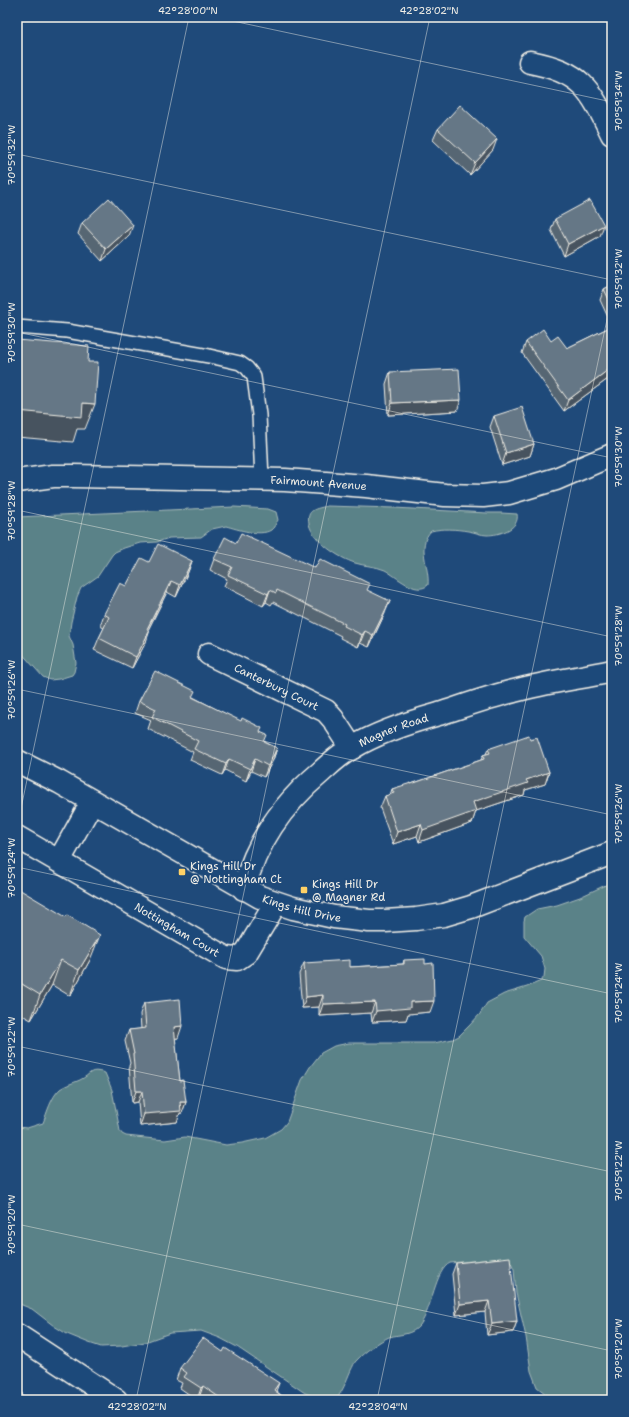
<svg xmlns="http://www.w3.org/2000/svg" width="629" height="1417" viewBox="0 0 629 1417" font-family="'Shantell Sans',sans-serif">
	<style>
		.green { fill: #5a8288; stroke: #a7bab8 }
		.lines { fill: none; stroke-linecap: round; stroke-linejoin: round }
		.lane-casing { stroke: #f4f1e8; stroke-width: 16 }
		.street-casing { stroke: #f4f1e8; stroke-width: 25 }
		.secondary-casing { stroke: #f4f1e8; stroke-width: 25 }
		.lane { stroke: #1f4a7a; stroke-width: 13 }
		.street { stroke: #1f4a7a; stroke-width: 22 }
		.secondary { stroke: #1f4a7a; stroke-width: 22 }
		.wall { fill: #576673; stroke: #f4f1e8 }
		.shaded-wall { fill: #47535e; stroke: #f4f1e8 }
		.building { fill: #657786; stroke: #f4f1e8 }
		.ticks { fill: none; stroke: #f4f1e8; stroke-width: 1; stroke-opacity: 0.45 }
		.poi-dot { fill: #ffd166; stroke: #1f4a7a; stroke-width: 1.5 }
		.labels { text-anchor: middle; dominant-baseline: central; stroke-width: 3.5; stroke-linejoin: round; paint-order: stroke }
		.street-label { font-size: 11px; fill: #f4f1e8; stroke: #1f4a7a }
		.poi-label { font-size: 11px; fill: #f4f1e8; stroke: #1f4a7a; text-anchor: start }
		.neatline { fill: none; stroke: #f4f1e8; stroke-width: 1.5 }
		.ticks-label { font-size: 10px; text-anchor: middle; fill: #f4f1e8 }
	</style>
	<rect width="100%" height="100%" fill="#1f4a7a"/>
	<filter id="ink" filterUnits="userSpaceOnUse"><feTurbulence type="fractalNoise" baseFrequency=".025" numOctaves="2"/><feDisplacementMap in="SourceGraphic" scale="8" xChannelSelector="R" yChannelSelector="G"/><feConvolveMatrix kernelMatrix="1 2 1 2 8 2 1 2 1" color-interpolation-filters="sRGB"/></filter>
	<g filter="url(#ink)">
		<!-- green -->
		<path class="green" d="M327,506L394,508L487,513H501L517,514C520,529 499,535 487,535C481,535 475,532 468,531C456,529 443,528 431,531C416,546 430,567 428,585C416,596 396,576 385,570C376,566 364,566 355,563C339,558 313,541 309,524C306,509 316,509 327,506Z
			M234,507L268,509L276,512L278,520C276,523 274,528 271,530C260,537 237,529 226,526L212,529L201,537L169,538L157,542L140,543L124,548L115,552L112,555L98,576L81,588L77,597L71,622L69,636L73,645L76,663L74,672L72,675L59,679L50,680L43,677L18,649L17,517Z
			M612,882V1400H554L537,1387L531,1371L526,1337L516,1293L514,1269L510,1260L506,1258L450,1263C435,1270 432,1309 420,1325C412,1335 401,1334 389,1337C380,1341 364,1352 357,1360C354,1362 353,1367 351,1370C346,1381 343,1392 335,1400H324L305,1393L237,1347L220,1338L201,1331L170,1333L145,1342L122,1346L101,1347L89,1343L67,1334L54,1326L32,1309L17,1303V1127L27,1128L43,1123C47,1113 51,1097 60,1089C66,1085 73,1083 80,1080C92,1074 89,1068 105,1073L112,1090L120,1131L122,1134L126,1136L165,1140L185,1137L226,1145L242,1143L265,1138L281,1129L287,1122L302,1080L310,1067L321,1053L334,1046L349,1043H434L453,1039L459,1036L470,1025L480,1014L487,1003L504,994L527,987L541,981L544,977L545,969L541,956L524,936V921L525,917L537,909L557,905L580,897Z"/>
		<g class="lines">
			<!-- lane casing -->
			<g class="lane-casing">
				<path id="lane" d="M17,327L67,331L209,356L240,363L247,368L254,377L259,415L262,479"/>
			</g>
			<!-- street casing -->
			<g class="street-casing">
				<g id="street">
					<path d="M530,62C582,72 590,89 612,134"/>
					<path id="s1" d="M209,654L326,711L333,719L352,748"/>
					<path id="s2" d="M17,761L59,782L260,897L293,908L334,917L369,921H385L416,919L444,915L471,907L612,853"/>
					<path id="s3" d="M17,837L226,958L237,959L246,953L276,903"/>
					<path d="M59,861L92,802"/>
					<path id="s4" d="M244,889C256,841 284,803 321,772C331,763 340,754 352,748C378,732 410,722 439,714C464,706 489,697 514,691C546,682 580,678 612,671"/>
					<path d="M17,1335L116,1400"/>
				</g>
			</g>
			<!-- secondary casing -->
			<g class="secondary-casing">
				<g id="secondary">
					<path id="s5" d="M17,481L53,476H73L285,480L366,486L445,495L483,496L509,493L556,479L612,455"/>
				</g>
			</g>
			<!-- lane -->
			<use href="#lane" class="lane"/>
			<!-- street -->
			<use href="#street" class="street"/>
			<!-- secondary -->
			<use href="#secondary" class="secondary"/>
		</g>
		<!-- wall -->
		<path class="wall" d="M438,17H445L444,20Z
			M438,129L493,150L470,175L433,140Z
			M555,219L600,236L564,256L551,230Z
			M82,223L129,236L102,261L78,234Z
			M612,285V376L564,411L522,353L526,342L551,341L567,348L612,326L600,300L604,289Z
			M390,372L457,411L388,415L386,384Z
			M494,416L534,444L530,456L502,465L490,427Z
			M236,543L315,568L368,591L385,613L369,647L360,643L358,647L340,638L341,636L273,602L271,605L266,602L263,606L224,586L227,579L210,570L214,559Z
			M192,561L188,572L176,597L167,592L148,630L146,642L132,668L94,650L99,638L104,628L100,626L104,614L149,562Z
			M193,697L260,732L265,742L277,748L273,760L264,777L251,771L246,781L225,770L222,775L190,760L193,752L148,729L151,720L135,713L139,701Z
			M530,739L549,772L545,784L525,790L524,795L476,811L472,823L419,842L417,836L393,844L380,808L385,796L390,795L392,789L411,784L481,760L483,755L486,754L488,749Z
			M17,888L90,960L70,996L52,985L31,1020L17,1012Z
			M404,960L430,1012L408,1014L406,1020L372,1022L371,1013L319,1016V1007L302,1008L299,974L304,963L350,967L403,964Z
			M144,1003L178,1038H175L180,1081L186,1102L182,1113H180L177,1122L140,1126L138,1102L132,1103L129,1066L130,1063L125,1041L129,1030L141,1029L140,1014Z
			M456,1263L517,1321L513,1332L487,1335L485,1312L456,1315L452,1274Z
			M180,1368L276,1391L287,1400H202L199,1398L197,1400L180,1388L182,1383L176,1380Z"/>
		<!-- shaded-wall -->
		<path class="shaded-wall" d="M497,139L493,150L470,175L475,163Z
			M133,225L129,236L102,261L106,249Z
			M604,225L600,236L564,256L568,244Z
			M612,367V376L564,411L568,400Z
			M461,400L457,411L388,415L392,403Z
			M83,403L95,404L85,429H77L73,442L17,437V411Z
			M534,444L530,456L502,465L506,453Z
			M192,561L188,572L176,597L180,585Z
			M171,581L167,592L143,640L147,629Z
			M270,590L266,602L263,606L268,594Z
			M390,601L385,613L369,647L373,635Z
			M150,630L146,642L132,668L136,657Z
			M365,631L360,643L358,647L362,635Z
			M277,748L273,760L264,777L268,766Z
			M229,759L225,770L222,775L226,764Z
			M255,759L251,771L246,781L250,769Z
			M549,772L545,784L525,790L524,795L476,811L472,823L419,842L423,830L473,802L526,780Z
			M421,824L417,836L393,844L397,832Z
			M100,935L90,960L70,996L79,970Z
			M61,960L52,985L31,1020L40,995Z
			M323,995L319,1007L302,1008L306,997Z
			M434,1001L430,1012L408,1014L406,1020L372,1022L376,1011L410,1002Z
			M375,1002L371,1013L319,1016L323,1004Z
			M182,1026L178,1038L170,1039L174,1027Z
			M136,1091H142L138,1102L132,1103Z
			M180,1102H186L182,1113H180L177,1122L140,1126L144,1114Z
			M489,1301L485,1312L456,1315L460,1304Z
			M517,1321L513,1332L487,1335L492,1324Z
			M279,1383L275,1394L274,1390Z
			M203,1386L199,1398L197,1400L201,1388Z"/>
		<!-- building -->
		<path class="building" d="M460,105L497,139L475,163L438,129Z
			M109,198L133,225L106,249L82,223Z
			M590,200L604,225L568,244L555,219Z
			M612,285V306L604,289Z
			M612,326V367L568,400L526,342L543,329L551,341L558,336L567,348Z
			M17,340L89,346L88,362H98L95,404L83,403L82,417L17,411Z
			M459,369L461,400L392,403L390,372Z
			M522,407L534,444L506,453L494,416Z
			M241,533L315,568L320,559L370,584L367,590L390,601L373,635L365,631L362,635L344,626L345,624L277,590L276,593L270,590L268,594L228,575L232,567L214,559L225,537L236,543Z
			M158,544L192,561L180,585L171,581L147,629L150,630L136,657L99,638L109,617L104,614L120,583L126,586L141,558L149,562Z
			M155,671L195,691L192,697L241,721L242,718L262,728L260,732L267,735L264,742L277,748L268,766L255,759L250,769L229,759L226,764L194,749L198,741L152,717L156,709L139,701Z
			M529,735L530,739L537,737L549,772L526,780L528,783L473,802L476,811L423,830L421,824L397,832L385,796L394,793L392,789L411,783V784L484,759L483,755L490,753L488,749Z
			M17,888L66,917L67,915L100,935L79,970L61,960L40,995L17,981Z
			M425,959V964L433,963L434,1001L410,1002V1008L376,1011L375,1002L323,1004V995L306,997L304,963L350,960V967L404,964V960Z
			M180,999L182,1026L174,1027L180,1081L183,1080L186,1102H180L181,1111L144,1114L142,1091H136L133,1054H134L129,1030L146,1028L144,1003Z
			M510,1257L517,1321L492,1324L489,1301L460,1304L456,1263Z
			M203,1338L223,1352L225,1348L279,1383L274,1390L287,1400H223L203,1386L201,1388L184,1377L187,1373L180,1368Z
			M17,1375L24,1400H17Z"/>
	</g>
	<!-- ticks -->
	<path class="ticks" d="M214,17L612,102M17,154L612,280M17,332L612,458M17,510L612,637M17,689L612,815M17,827L189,17M17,867L612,994M17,1046L612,1172M17,1224L612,1351M136,1400L430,17M377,1400L612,296"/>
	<!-- markers -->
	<g class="poi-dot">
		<rect x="178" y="868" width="8" height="8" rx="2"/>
		<rect x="300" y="886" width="8" height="8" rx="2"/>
	</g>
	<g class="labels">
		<!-- street labels -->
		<g class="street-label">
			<text stroke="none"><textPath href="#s5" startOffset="302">Fairmount Avenue</textPath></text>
			<text stroke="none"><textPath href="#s1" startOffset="75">Canterbury Court</textPath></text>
			<text stroke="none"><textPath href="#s4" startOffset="227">Magner Road</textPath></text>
			<text stroke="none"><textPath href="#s2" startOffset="322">Kings Hill Drive</textPath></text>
			<text stroke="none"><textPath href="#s3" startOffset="185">Nottingham Court</textPath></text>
		</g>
		<!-- poi labels -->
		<g class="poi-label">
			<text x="190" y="866">Kings Hill Dr<tspan x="190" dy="13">@ Nottingham Ct</tspan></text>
			<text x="312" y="884">Kings Hill Dr<tspan x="312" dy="13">@ Magner Rd</tspan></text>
		</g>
	</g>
	<!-- margin -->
	<rect width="629" height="1417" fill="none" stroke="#1f4a7a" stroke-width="44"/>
	<rect x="22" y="22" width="585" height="1373" class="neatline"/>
	<g class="ticks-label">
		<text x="188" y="14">42°28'00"N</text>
		<text x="429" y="14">42°28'02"N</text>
		<text transform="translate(618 101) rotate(-90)" y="4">70°59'34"W</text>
		<text transform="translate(11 155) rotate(-90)" y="4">70°59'32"W</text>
		<text transform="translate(618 279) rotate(-90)" y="4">70°59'32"W</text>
		<text transform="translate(11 333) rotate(-90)" y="4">70°59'30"W</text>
		<text transform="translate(618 457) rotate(-90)" y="4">70°59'30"W</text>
		<text transform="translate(11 511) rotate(-90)" y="4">70°59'28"W</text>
		<text transform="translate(618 636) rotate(-90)" y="4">70°59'28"W</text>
		<text transform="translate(11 690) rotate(-90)" y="4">70°59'26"W</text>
		<text transform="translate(618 814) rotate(-90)" y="4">70°59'26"W</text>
		<text transform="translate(11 868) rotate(-90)" y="4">70°59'24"W</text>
		<text transform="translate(618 993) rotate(-90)" y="4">70°59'24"W</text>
		<text transform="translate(11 1047) rotate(-90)" y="4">70°59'22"W</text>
		<text transform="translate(618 1171) rotate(-90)" y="4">70°59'22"W</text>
		<text transform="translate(11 1225) rotate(-90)" y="4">70°59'20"W</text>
		<text transform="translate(618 1349) rotate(-90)" y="4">70°59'20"W</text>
		<text x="137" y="1410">42°28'02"N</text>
		<text x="378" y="1410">42°28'04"N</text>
	</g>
</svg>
